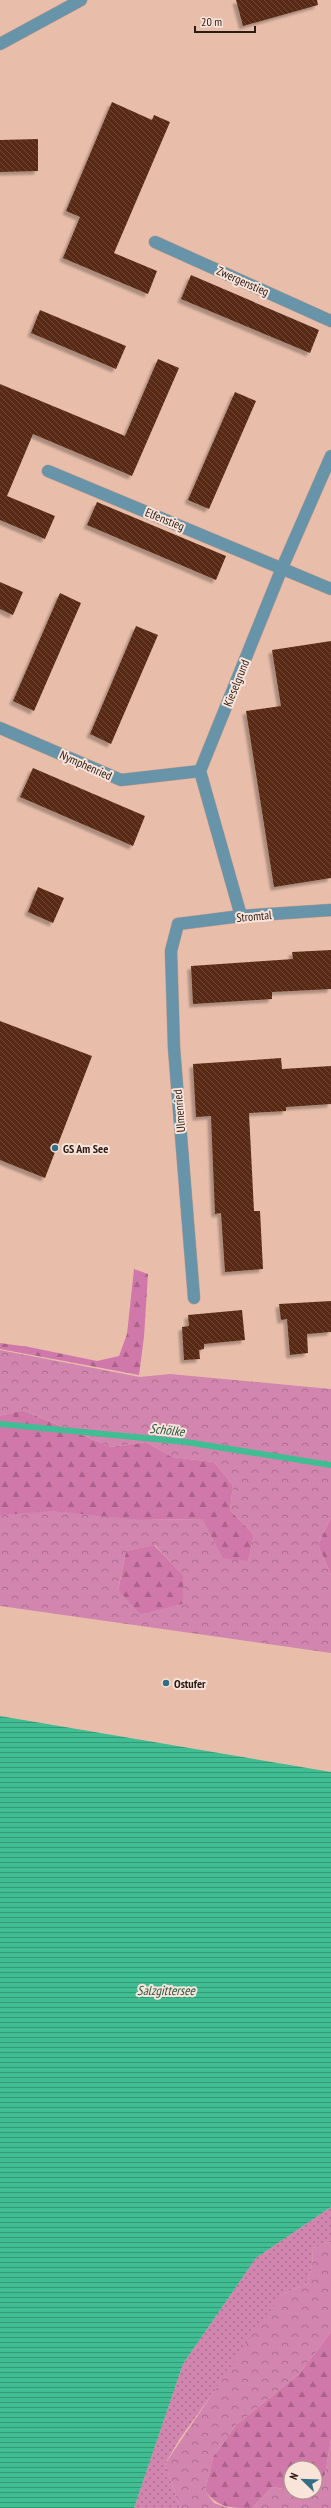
<svg xmlns="http://www.w3.org/2000/svg" width="331" height="2508" viewBox="0 0 331 2508" font-family="'PT Sans Narrow',sans-serif">
	<style>
		.grass { fill: url(#grass-dots) }
		.forest { fill: url(#forest-firs) }
		.park { fill: url(#park-crowns); fill-rule: evenodd }
		.water { fill: url(#water-rules) }
		.lines { fill: none; stroke-linecap: round; stroke-linejoin: round }
		.stream { stroke: #40bd92; stroke-width: 6 }
		.building { fill: url(#building-back-hatch); filter: url(#shadow) }
		.minor-casing { stroke: #c29d8d; stroke-width: 13 }
		.minor { stroke: #6794a8; stroke-width: 12 }
		.poi-dot { fill: #316d85; stroke: #f9e4da; stroke-width: 1.5 }
		.labels { text-anchor: middle; dominant-baseline: central; stroke-width: 4; stroke-linejoin: round; paint-order: stroke }
		.street-label { font-size: 12px; fill: #2a1b14; stroke: #f9e4da }
		.poi-label { font-size: 12px; font-weight: bold; fill: #2a1b14; stroke: #f9e4da; text-anchor: start }
		.water-label { font-size: 13px; font-style: italic; fill: #285946; stroke: #f9e4da }
	</style>
	<defs>
		<pattern id="grass-dots" width="8" height="8" patternUnits="userSpaceOnUse"><rect width="8" height="8" fill="#d286af"/><path d="M2 2h.1M6 6h.1" fill="none" stroke="#ab6d8d" stroke-width="1.8" stroke-linecap="round"/></pattern>
		<pattern id="forest-firs" width="22" height="20" patternUnits="userSpaceOnUse"><rect width="22" height="20" fill="#d178aa"/><path d="M5 1l3.5 6h-7zM16 11l3.5 6h-7z" fill="#aa6289"/></pattern>
		<pattern id="park-crowns" width="20" height="18" patternUnits="userSpaceOnUse"><rect width="20" height="18" fill="#d286af"/><path d="M2 6a3 3 0 1 1 6 0M12 15a3 3 0 1 1 6 0" fill="none" stroke="#ab6d8d"/></pattern>
		<pattern id="water-rules" width="6" height="5" patternUnits="userSpaceOnUse"><rect width="6" height="5" fill="#40bd92"/><path d="M0 2.5h6" fill="none" stroke="#369976"/></pattern>
		<pattern id="building-back-hatch" width="6" height="6" patternUnits="userSpaceOnUse"><rect width="6" height="6" fill="#582b13"/><path d="M-1 5l2 2M0 0l6 6M5-1l2 2" fill="none" stroke="#6d4834"/></pattern>
		<filter id="shadow"><feDropShadow dx="-3.5" dy="3.5" stdDeviation="1" flood-color="#0004"/></filter>
	</defs>
	<rect width="100%" height="100%" fill="#e8beab"/>
	<!-- grass -->
	<path class="grass" d="M331,2207V2242L313,2248L312,2266L307,2284L285,2293L179,2440L165,2464L180,2508H134L183,2364L256,2258Z"/>
	<!-- forest -->
	<path class="forest" d="M134,1269L148,1274L144,1337L139,1375L0,1349V1343L29,1347L97,1361L119,1356L127,1334Z
		M22,1410L111,1447L146,1442L172,1457L214,1462L233,1485L230,1510L254,1535L248,1562L223,1559L202,1519L139,1520L0,1515V1416Z
		M331,1517V1575L318,1545Z
		M154,1545L184,1576L183,1604L140,1615L118,1591L126,1551Z
		M331,2332V2439L325,2475L315,2482V2468H291V2490L272,2487L252,2508C229,2508 219,2508 205,2491L213,2457L236,2425L299,2374Z"/>
	<!-- park -->
	<path class="park" d="M0,1350L140,1377L170,1374L331,1389V1517L318,1545L331,1575V1653L0,1606V1515L53,1511L139,1520L202,1519L223,1558L248,1561L254,1535L230,1510L233,1485L214,1462L172,1457L146,1442L111,1447L22,1410L0,1416ZM155,1545L183,1576V1604L140,1614L118,1590L126,1551Z
		M331,2242V2332L299,2374L236,2425L213,2457L205,2491L214,2503L228,2508H180L165,2464L262,2320L285,2293L307,2284L312,2266L313,2248Z
		M331,2439V2508H252L272,2487L291,2490V2492H315V2482L325,2475Z"/>
	<!-- water -->
	<path class="water" d="M0,1716L331,1772V2207L256,2258L183,2364L134,2508H0Z"/>
	<g class="lines">
		<!-- stream -->
		<path class="stream" d="M0,1424L186,1442L331,1465"/>
	</g>
	<!-- building -->
	<path class="building" d="M236,0H317L318,5L243,26Z
		M112,102L152,120L154,115L170,122L114,253L157,271L148,294L63,258L80,217L66,211Z
		M38,139V171L0,172V140Z
		M191,275L319,330L310,353L181,299Z
		M40,310L126,346L116,369L31,333Z
		M158,359L179,368L132,476L33,434L7,496L55,516L45,539L0,520V384L125,436Z
		M235,392L256,401L209,509L188,500Z
		M97,502L226,556L216,580L87,525Z
		M0,582L23,592L13,615L0,609Z
		M60,593L81,603L34,711L13,701Z
		M136,626L158,635L111,744L90,734Z
		M331,641V878L274,887L246,711L281,706L272,650Z
		M33,768L145,816L133,846L20,797Z
		M38,887L64,898L53,923L28,912Z
		M331,950V989L272,992V999L193,1004L191,966L293,959L292,952Z
		M0,1021L92,1056L45,1178L0,1160Z
		M281,1058L282,1069L331,1066V1104L286,1107V1111L249,1113L254,1211H260L263,1269L225,1272L221,1213L215,1214L211,1116L196,1117L193,1064Z
		M331,1301V1332L307,1334L308,1353L290,1355L287,1319L281,1320L279,1304Z
		M242,1310L245,1340L204,1344V1349L199,1350L200,1359L184,1360L182,1327L189,1326L188,1315Z"/>
	<g class="lines">
		<!-- minor casing -->
		<g class="minor-casing">
			<path id="minor" d="M0,44L81,0
				M155,242L331,321
				M48,471L331,589
				M0,728L121,780L200,771
				M241,916L200,771L282,568L331,456
				M194,1298L174,1048L171,951L178,924L241,916L331,910"/>
		</g>
		<!-- minor -->
		<use href="#minor" class="minor"/>
	</g>
	<!-- markers -->
	<g class="poi-dot">
		<circle cx="55" cy="1148" r="4"/>
		<circle cx="166" cy="1683" r="4"/>
	</g>
	<g class="labels">
		<!-- street labels -->
		<g class="street-label">
			<text transform="translate(243 281) rotate(24)">Zwergenstieg</text>
			<text transform="translate(165 519) rotate(22)">Elfenstieg</text>
			<text transform="translate(236 683) rotate(-68)">Kieselgrund</text>
			<text transform="translate(86 765) rotate(24)">Nymphenried</text>
			<text transform="translate(254 916) rotate(-5)">Stromtal</text>
			<text transform="translate(179 1111) rotate(-95)">Ulmenried</text>
		</g>
		<!-- poi labels -->
		<g class="poi-label">
			<text x="63" y="1148">GS Am See</text>
			<text x="174" y="1683">Ostufer</text>
		</g>
		<!-- water labels -->
		<g class="water-label">
			<text transform="translate(167 1430) rotate(6)">Schölke</text>
			<text x="166" y="1990">Salzgittersee</text>
		</g>
	</g>
	<!-- north arrow -->
	<g transform="translate(303 2480) rotate(293)"><circle r="19" fill="#f9e4da" stroke="#a6948b"/>
	<path d="M0-3L7 15L0 10L-7 15Z" fill="#316d85"/>
	<text y="-6" font-size="11" font-weight="bold" text-anchor="middle" fill="#2a1b14">N</text>
	</g>
	<!-- scale -->
	<path d="M195 26v6h60v-6" fill="none" stroke="#2a1b14" stroke-width="2"/>
	<text x="201" y="26" font-size="12" fill="#2a1b14" stroke="#f9e4da" stroke-width="3" paint-order="stroke">20 m</text>
</svg>
